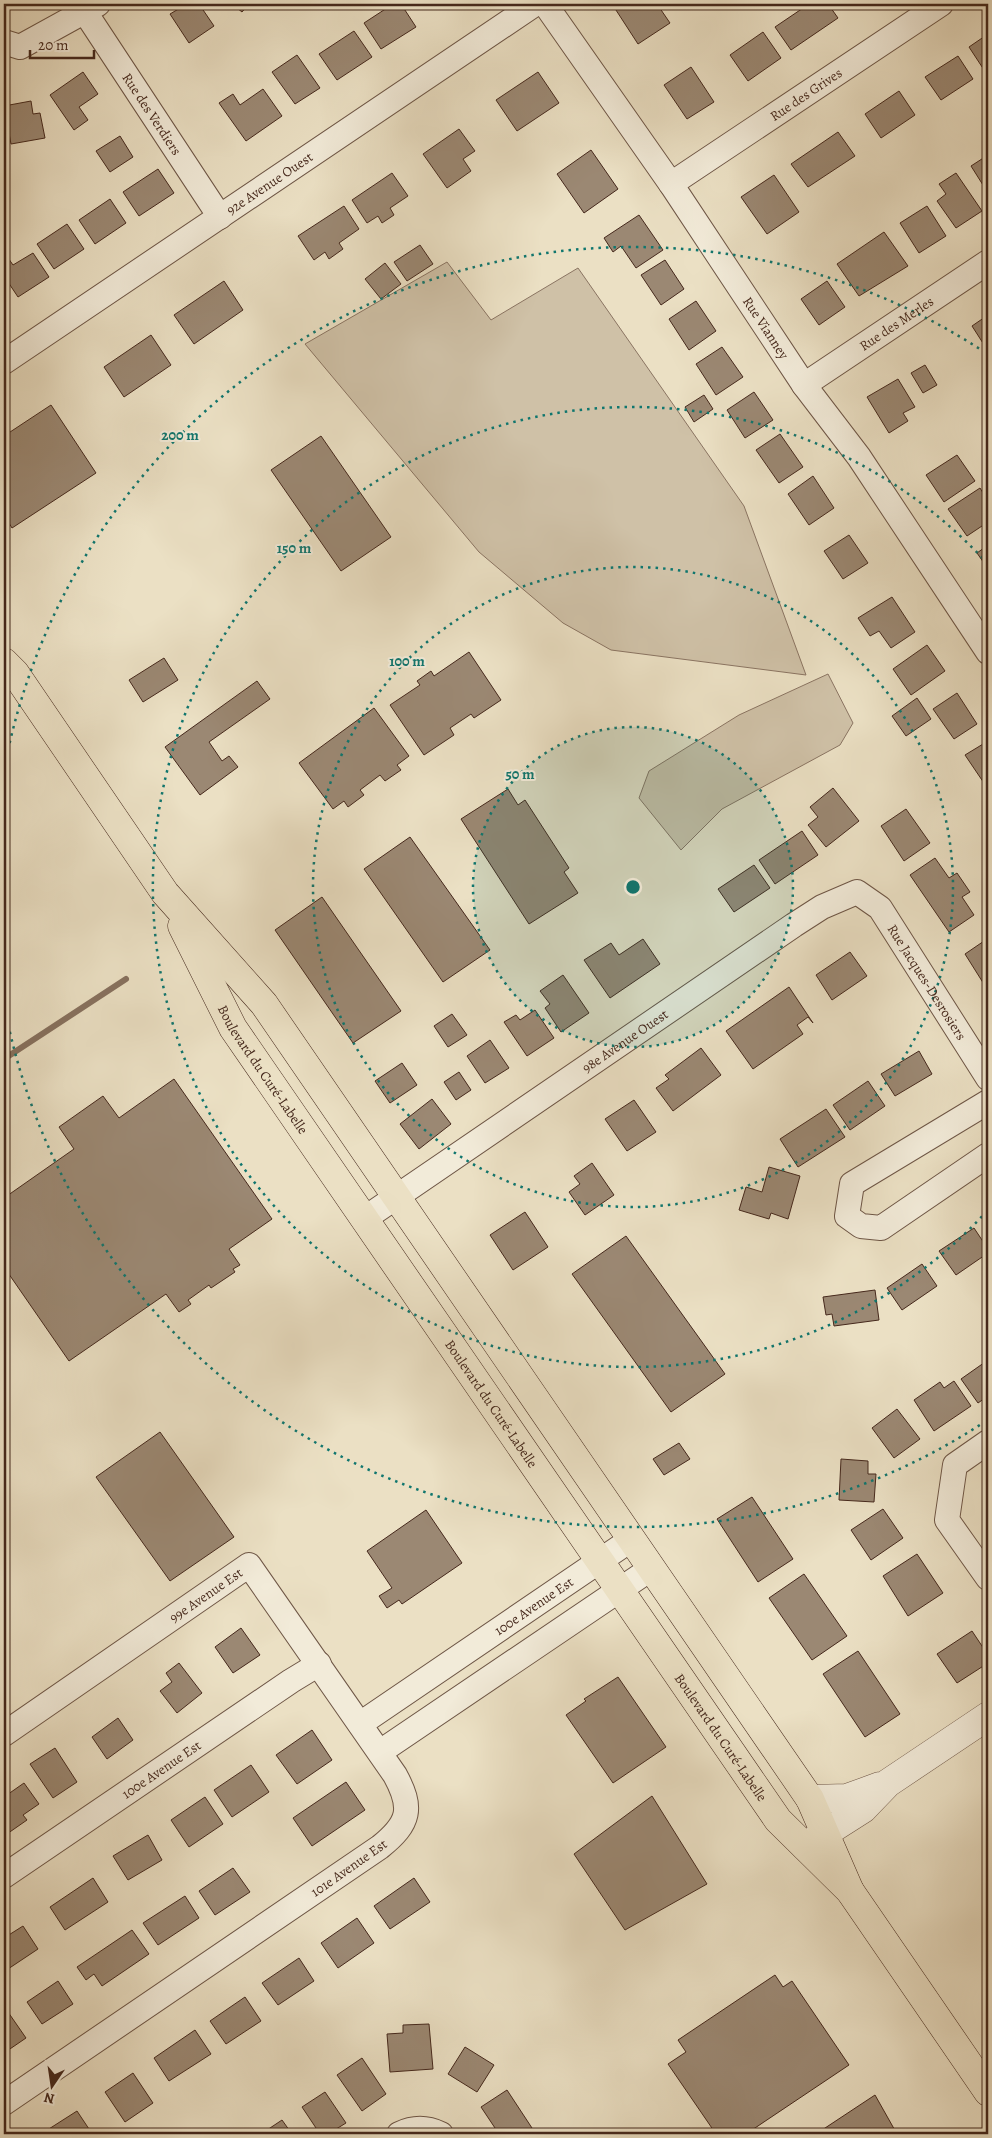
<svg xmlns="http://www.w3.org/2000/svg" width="992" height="2138" viewBox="0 0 992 2138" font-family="Alegreya,serif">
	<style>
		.green { fill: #cfc1a7; stroke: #8a7462 }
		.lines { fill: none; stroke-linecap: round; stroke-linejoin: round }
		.stream { stroke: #87715f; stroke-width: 6 }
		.building { fill: #9b8873; stroke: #45281c }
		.minor-casing { stroke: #6e5646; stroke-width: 26 }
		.tertiary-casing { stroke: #6e5646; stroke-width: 29 }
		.primary-casing { stroke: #45281c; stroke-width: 29 }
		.minor { stroke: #f2ebd9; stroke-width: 24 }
		.tertiary { stroke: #f2ebd9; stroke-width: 28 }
		.primary { stroke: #ebe0c4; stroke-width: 28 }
		.ring { fill: none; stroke: #0f766e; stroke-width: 2.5; stroke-dasharray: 2.5 5 }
		.labels { text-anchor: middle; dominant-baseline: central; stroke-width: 4; stroke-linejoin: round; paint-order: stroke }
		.street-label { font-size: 14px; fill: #45281c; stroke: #f2ebd9 }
		.centre { fill: #0f766e; stroke: #f2ebd9; stroke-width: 2.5 }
		.ring-label { font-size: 15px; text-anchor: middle; font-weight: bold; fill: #0f766e; stroke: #f2ebd9; stroke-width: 4; stroke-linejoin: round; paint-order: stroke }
	</style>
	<rect width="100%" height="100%" fill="#ebe0c4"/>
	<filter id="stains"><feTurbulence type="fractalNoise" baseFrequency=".004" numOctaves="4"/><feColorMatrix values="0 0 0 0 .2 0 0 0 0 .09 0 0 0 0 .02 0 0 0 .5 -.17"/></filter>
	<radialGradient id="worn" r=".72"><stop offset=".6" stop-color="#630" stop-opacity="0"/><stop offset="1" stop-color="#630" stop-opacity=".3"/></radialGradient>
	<!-- green -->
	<path class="green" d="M447,262L491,320L578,268L744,506L806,675L611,650L563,623L479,552L305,344Z
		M828,674L853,723L840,745L722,809L681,850L639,798L649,771L739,715Z"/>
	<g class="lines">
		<!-- stream -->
		<path class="stream" d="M4,1059L126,979"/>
	</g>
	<!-- building -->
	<path class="building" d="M187,4H199L214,26L189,43L170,14Z
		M232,4H249L242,12Z
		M393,4H401L416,27L381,49L364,23Z
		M618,4H657L670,23L638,44L614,7Z
		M809,4H828L838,18L791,50L775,27Z
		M354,31L372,57L337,80L319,54Z
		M763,32L781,58L748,81L730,55Z
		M988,34V76L969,47Z
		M297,55L320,88L295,104L272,72Z
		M958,56L973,79L941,100L925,77Z
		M691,67L714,102L687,119L664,85Z
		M83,72L98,94L79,107L88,120L74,130L50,95Z
		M538,72L559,103L517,131L496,100Z
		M263,89L282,116L246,141L219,103L233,94L240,105Z
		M899,91L915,115L881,138L865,114Z
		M31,101L33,114L40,113L45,138L11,144L4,106Z
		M459,129L475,151L463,159L471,171L447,188L423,154Z
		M838,132L855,156L808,187L791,164Z
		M120,136L133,157L110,172L96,151Z
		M591,150L618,189L584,213L557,174Z
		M988,155V193L971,166Z
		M158,169L174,193L139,216L123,192Z
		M392,173L408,196L390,208L394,215L382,223L378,216L367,223L352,200Z
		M956,173L982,211L956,228L937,201L946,194L939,184Z
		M774,175L799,212L767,234L741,197Z
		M110,199L126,223L95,244L79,220Z
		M344,206L359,229L339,243L343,249L329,259L325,252L314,260L298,236Z
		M927,206L946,236L919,253L900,223Z
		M639,215L663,250L636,268L621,246L613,252L604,238Z
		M67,224L84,249L54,269L37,244Z
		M884,232L908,266L859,296L837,264Z
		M420,245L433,264L407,281L394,262Z
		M4,252L13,265L33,253L49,277L18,297L4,276Z
		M665,260L684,289L661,305L641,275Z
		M385,263L401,284L381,299L365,279Z
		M224,281L243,310L194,344L174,315Z
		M827,281L845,307L819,325L801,299Z
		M696,301L716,331L689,350L669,319Z
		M988,315V351L972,326Z
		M151,335L171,365L124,397L104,367Z
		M722,347L743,377L716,395L696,364Z
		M925,365L937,385L923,393L911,373Z
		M898,379L915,407L903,413L908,421L889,433L867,397Z
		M754,392L773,420L745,438L727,410Z
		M704,395L713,409L694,422L685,407Z
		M51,405L96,473L12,528L4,515V436Z
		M780,434L803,467L779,483L756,450Z
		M321,436L391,537L341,571L271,470Z
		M957,455L975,481L944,502L926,475Z
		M813,476L834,508L809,525L788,494Z
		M980,488L988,501V522L967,536L948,509Z
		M849,535L868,563L843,579L824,551Z
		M988,545V569L977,553Z
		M892,597L915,632L891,648L879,631L870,636L858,618Z
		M927,645L945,671L911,695L893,669Z
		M469,652L501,700L474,718L471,714L450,728L454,735L424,755L390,705L420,685L417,681L431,671L434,676Z
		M164,658L178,680L143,702L129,680Z
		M257,681L270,699L209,742L222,761L229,756L238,767L200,795L165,747Z
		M957,693L977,724L954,739L933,709Z
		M917,698L931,719L906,736L892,716Z
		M374,708L409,756L397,765L401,770L385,781L380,775L360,790L364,795L348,807L344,801L333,809L299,763Z
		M988,741V789L965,755Z
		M833,788L859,821L826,847L808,825L818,817L810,807Z
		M508,789L518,805L525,800L569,868L564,872L578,893L529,924L461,819Z
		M906,809L930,843L904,861L881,826Z
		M802,831L818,855L775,884L759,860Z
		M410,837L490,950L443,982L364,869Z
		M935,858L949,878L957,873L970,892L962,897L974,915L949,932L910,875Z
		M754,865L770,888L734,912L718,889Z
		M322,897L401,1011L353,1043L275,930Z
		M643,939L660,964L610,998L584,960L611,943L619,955Z
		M987,939L988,941L987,989L965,954Z
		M850,952L867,976L832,1000L816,975Z
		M563,975L589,1013L561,1032L545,1008L550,1004L540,991Z
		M789,987L813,1023L808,1017L797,1025L803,1034L753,1069L726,1031Z
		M535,1010L554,1038L527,1056L504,1022L516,1015L520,1020Z
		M452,1014L467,1035L448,1047L434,1026Z
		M490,1040L509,1068L485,1083L467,1056Z
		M701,1048L721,1075L673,1111L656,1088L669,1079L665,1075Z
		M919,1051L932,1074L895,1096L881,1074Z
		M402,1063L417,1085L390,1103L375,1081Z
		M459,1072L471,1090L456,1100L444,1082Z
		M174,1079L272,1219L229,1249L240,1265L233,1269L235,1272L211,1288L209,1285L188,1300L191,1304L179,1312L166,1294L69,1361L4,1267V1198L74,1149L59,1127L103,1096L119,1118Z
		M868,1081L885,1106L850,1130L833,1105Z
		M432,1099L451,1124L419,1149L400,1124Z
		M634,1100L656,1132L627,1151L605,1119Z
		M826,1109L845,1137L798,1167L780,1139Z
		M592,1163L614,1195L585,1215L569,1192L580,1184L574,1176Z
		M769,1167L800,1176L788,1219L771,1213L769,1219L739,1210L746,1187L762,1192Z
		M525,1212L548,1247L513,1270L490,1235Z
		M974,1228L988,1249V1253L956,1275L939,1251Z
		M626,1236L725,1374L671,1412L572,1274Z
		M922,1264L937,1286L902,1310L887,1288Z
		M875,1290L879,1320L834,1326L832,1314L826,1315L823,1297Z
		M988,1360V1396L978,1403L961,1379Z
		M954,1381L971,1406L934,1431L914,1400L940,1382L944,1388Z
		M897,1409L920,1439L894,1458L872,1428Z
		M160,1432L234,1537L170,1581L96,1477Z
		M679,1443L690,1459L664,1475L653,1459Z
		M841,1459L868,1461V1474H876L874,1502L839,1500Z
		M752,1497L793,1559L758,1582L717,1519Z
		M883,1509L903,1538L871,1560L851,1530Z
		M426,1510L462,1563L402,1604L399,1600L387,1608L379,1596L392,1588L367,1551Z
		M917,1554L943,1593L908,1616L883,1576Z
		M804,1574L847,1636L812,1660L769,1598Z
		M241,1628L260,1655L233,1673L215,1647Z
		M972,1631L988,1655V1663L957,1683L937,1654Z
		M858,1651L900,1714L865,1737L823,1674Z
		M179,1663L202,1693L177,1713L160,1691L172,1682L166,1673Z
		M618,1677L666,1747L613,1783L566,1715L586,1701L584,1699Z
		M118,1718L133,1740L107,1759L92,1737Z
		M312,1730L332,1760L297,1784L276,1755Z
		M55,1748L77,1782L53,1798L30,1764Z
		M251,1765L269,1792L232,1817L214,1790Z
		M346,1782L365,1810L312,1846L293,1818Z
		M24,1783L39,1804L23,1815L27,1820L4,1836V1797Z
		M652,1796L707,1884L625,1930L574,1854Z
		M205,1797L223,1824L189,1847L171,1820Z
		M148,1835L162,1860L128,1880L113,1856Z
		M233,1868L250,1892L215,1915L199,1891Z
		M93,1878L108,1902L65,1930L50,1907Z
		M414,1878L430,1902L390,1929L374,1906Z
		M185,1896L199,1918L158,1945L143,1923Z
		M357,1918L374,1943L338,1968L321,1943Z
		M23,1926L38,1949L5,1971L4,1938Z
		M132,1930L149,1954L102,1986L94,1974L86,1980L77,1967Z
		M299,1958L314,1981L278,2005L262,1983Z
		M775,1975L783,1987L792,1981L849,2065L746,2134H716L668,2064L686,2052L678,2040Z
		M58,1981L73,2004L42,2024L27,2002Z
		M245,1997L261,2021L226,2044L210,2021Z
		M8,2012L26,2038L4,2053V2015Z
		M429,2024L433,2069L390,2072L387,2034L403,2033V2025Z
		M195,2030L211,2054L169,2081L154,2058Z
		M465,2047L494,2065L477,2092L448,2074Z
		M362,2058L386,2094L362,2111L337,2075Z
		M133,2073L153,2103L125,2122L105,2092Z
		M507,2090L532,2128L522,2134H499L481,2107Z
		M325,2092L346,2123L328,2134H320L302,2107Z
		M875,2095L897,2134H820L819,2132Z
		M77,2111L91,2132L88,2134H41Z
		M282,2120L292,2134H261Z"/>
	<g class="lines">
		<!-- minor casing -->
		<g class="minor-casing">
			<g id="minor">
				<path id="s1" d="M545,4L671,184L804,385L859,457L988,652"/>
				<path id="s2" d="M85,12L220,217"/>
				<path d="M4,42L20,47L98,4"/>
				<path id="s3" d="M671,184L941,4"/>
				<path id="s4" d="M4,362L535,4"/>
				<path id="s5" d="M804,385L988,262"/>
				<path d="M988,1102L852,1184L847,1216L861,1226L881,1228L988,1155"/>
				<path id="s6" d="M364,1219L794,925L822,907L857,892L880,908L988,1078"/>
				<path d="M988,1442L955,1465L947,1520L988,1578"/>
				<path id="s7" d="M360,1724L632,1539"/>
				<path id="s8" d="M4,1734L249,1565L395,1775C413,1808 410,1823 380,1847L4,2103"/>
				<path d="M380,1752L652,1568"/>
				<path id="s9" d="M4,1876L291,1681L319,1664"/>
				<path d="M399,2134C414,2127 426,2127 441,2134"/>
			</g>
		</g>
		<!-- tertiary casing -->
		<g class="tertiary-casing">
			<path id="tertiary" d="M810,1799L847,1798L880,1786
				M805,1846L863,1809L888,1783L988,1716"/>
		</g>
		<!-- primary casing -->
		<g class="primary-casing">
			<g id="primary">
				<path d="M4,662L15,673L165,893L264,1004L810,1799L850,1891"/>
				<path id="s10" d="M182,926L233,1028L778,1820L850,1891L988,2092"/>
			</g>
		</g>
		<!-- minor -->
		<use href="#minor" class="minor"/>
		<!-- tertiary -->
		<use href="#tertiary" class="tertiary"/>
		<!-- primary -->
		<use href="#primary" class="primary"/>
	</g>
	<!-- distance rings -->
	<circle cx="633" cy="887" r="160" fill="#0f766e" fill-opacity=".12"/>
	<g class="ring">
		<circle cx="633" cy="887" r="160"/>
		<circle cx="633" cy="887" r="320"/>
		<path d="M987 1211A480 480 0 1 1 987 563"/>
		<path d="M986 1421A640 640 0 0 1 5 1009M5 765A640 640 0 0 1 986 353"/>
	</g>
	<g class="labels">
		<!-- street labels -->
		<g class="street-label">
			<text stroke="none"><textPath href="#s3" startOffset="162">Rue des Grives</textPath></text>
			<text stroke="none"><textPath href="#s2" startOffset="122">Rue des Verdiers</textPath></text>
			<text stroke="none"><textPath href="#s4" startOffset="320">92e Avenue Ouest</textPath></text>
			<text stroke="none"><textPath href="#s5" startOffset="111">Rue des Merles</textPath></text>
			<text stroke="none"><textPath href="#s1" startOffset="392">Rue Vianney</textPath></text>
			<text stroke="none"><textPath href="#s6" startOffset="708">Rue Jacques-Desrosiers</textPath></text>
			<text stroke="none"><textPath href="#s6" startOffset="316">98e Avenue Ouest</textPath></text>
			<text stroke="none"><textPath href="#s10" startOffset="165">Boulevard du Curé-Labelle</textPath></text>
			<text stroke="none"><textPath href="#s10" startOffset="570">Boulevard du Curé-Labelle</textPath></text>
			<text stroke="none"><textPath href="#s8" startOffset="245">99e Avenue Est</textPath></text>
			<text stroke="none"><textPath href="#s7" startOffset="210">100e Avenue Est</textPath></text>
			<text stroke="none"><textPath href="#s10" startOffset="975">Boulevard du Curé-Labelle</textPath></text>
			<text stroke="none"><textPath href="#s9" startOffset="190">100e Avenue Est</textPath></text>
			<text transform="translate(349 1868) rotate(-35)">101e Avenue Est</text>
		</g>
	</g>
	<circle cx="633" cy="887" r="8" class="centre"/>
	<g class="ring-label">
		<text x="180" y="440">200 m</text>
		<text x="294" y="553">150 m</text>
		<text x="407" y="666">100 m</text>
		<text x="520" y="779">50 m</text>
	</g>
	<!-- margin -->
	<rect width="992" height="2138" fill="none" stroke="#ebe0c4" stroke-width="20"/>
	<rect x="5" y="5" width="982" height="2128" fill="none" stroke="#45281c" stroke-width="2.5"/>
	<rect x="10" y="10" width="972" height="2118" fill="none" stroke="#45281c"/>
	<!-- north arrow -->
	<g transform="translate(52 2086) rotate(193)" stroke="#f2ebd9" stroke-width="4" paint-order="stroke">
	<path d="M0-4L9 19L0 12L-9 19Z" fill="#45281c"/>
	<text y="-8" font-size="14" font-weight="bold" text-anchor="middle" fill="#45281c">N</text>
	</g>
	<!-- scale -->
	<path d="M30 50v8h64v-8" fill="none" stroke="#45281c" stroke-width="2.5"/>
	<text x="38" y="50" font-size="15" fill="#45281c" stroke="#f2ebd9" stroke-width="4" paint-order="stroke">20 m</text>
	<rect width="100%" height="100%" filter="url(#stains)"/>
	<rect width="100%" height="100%" fill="url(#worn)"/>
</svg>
